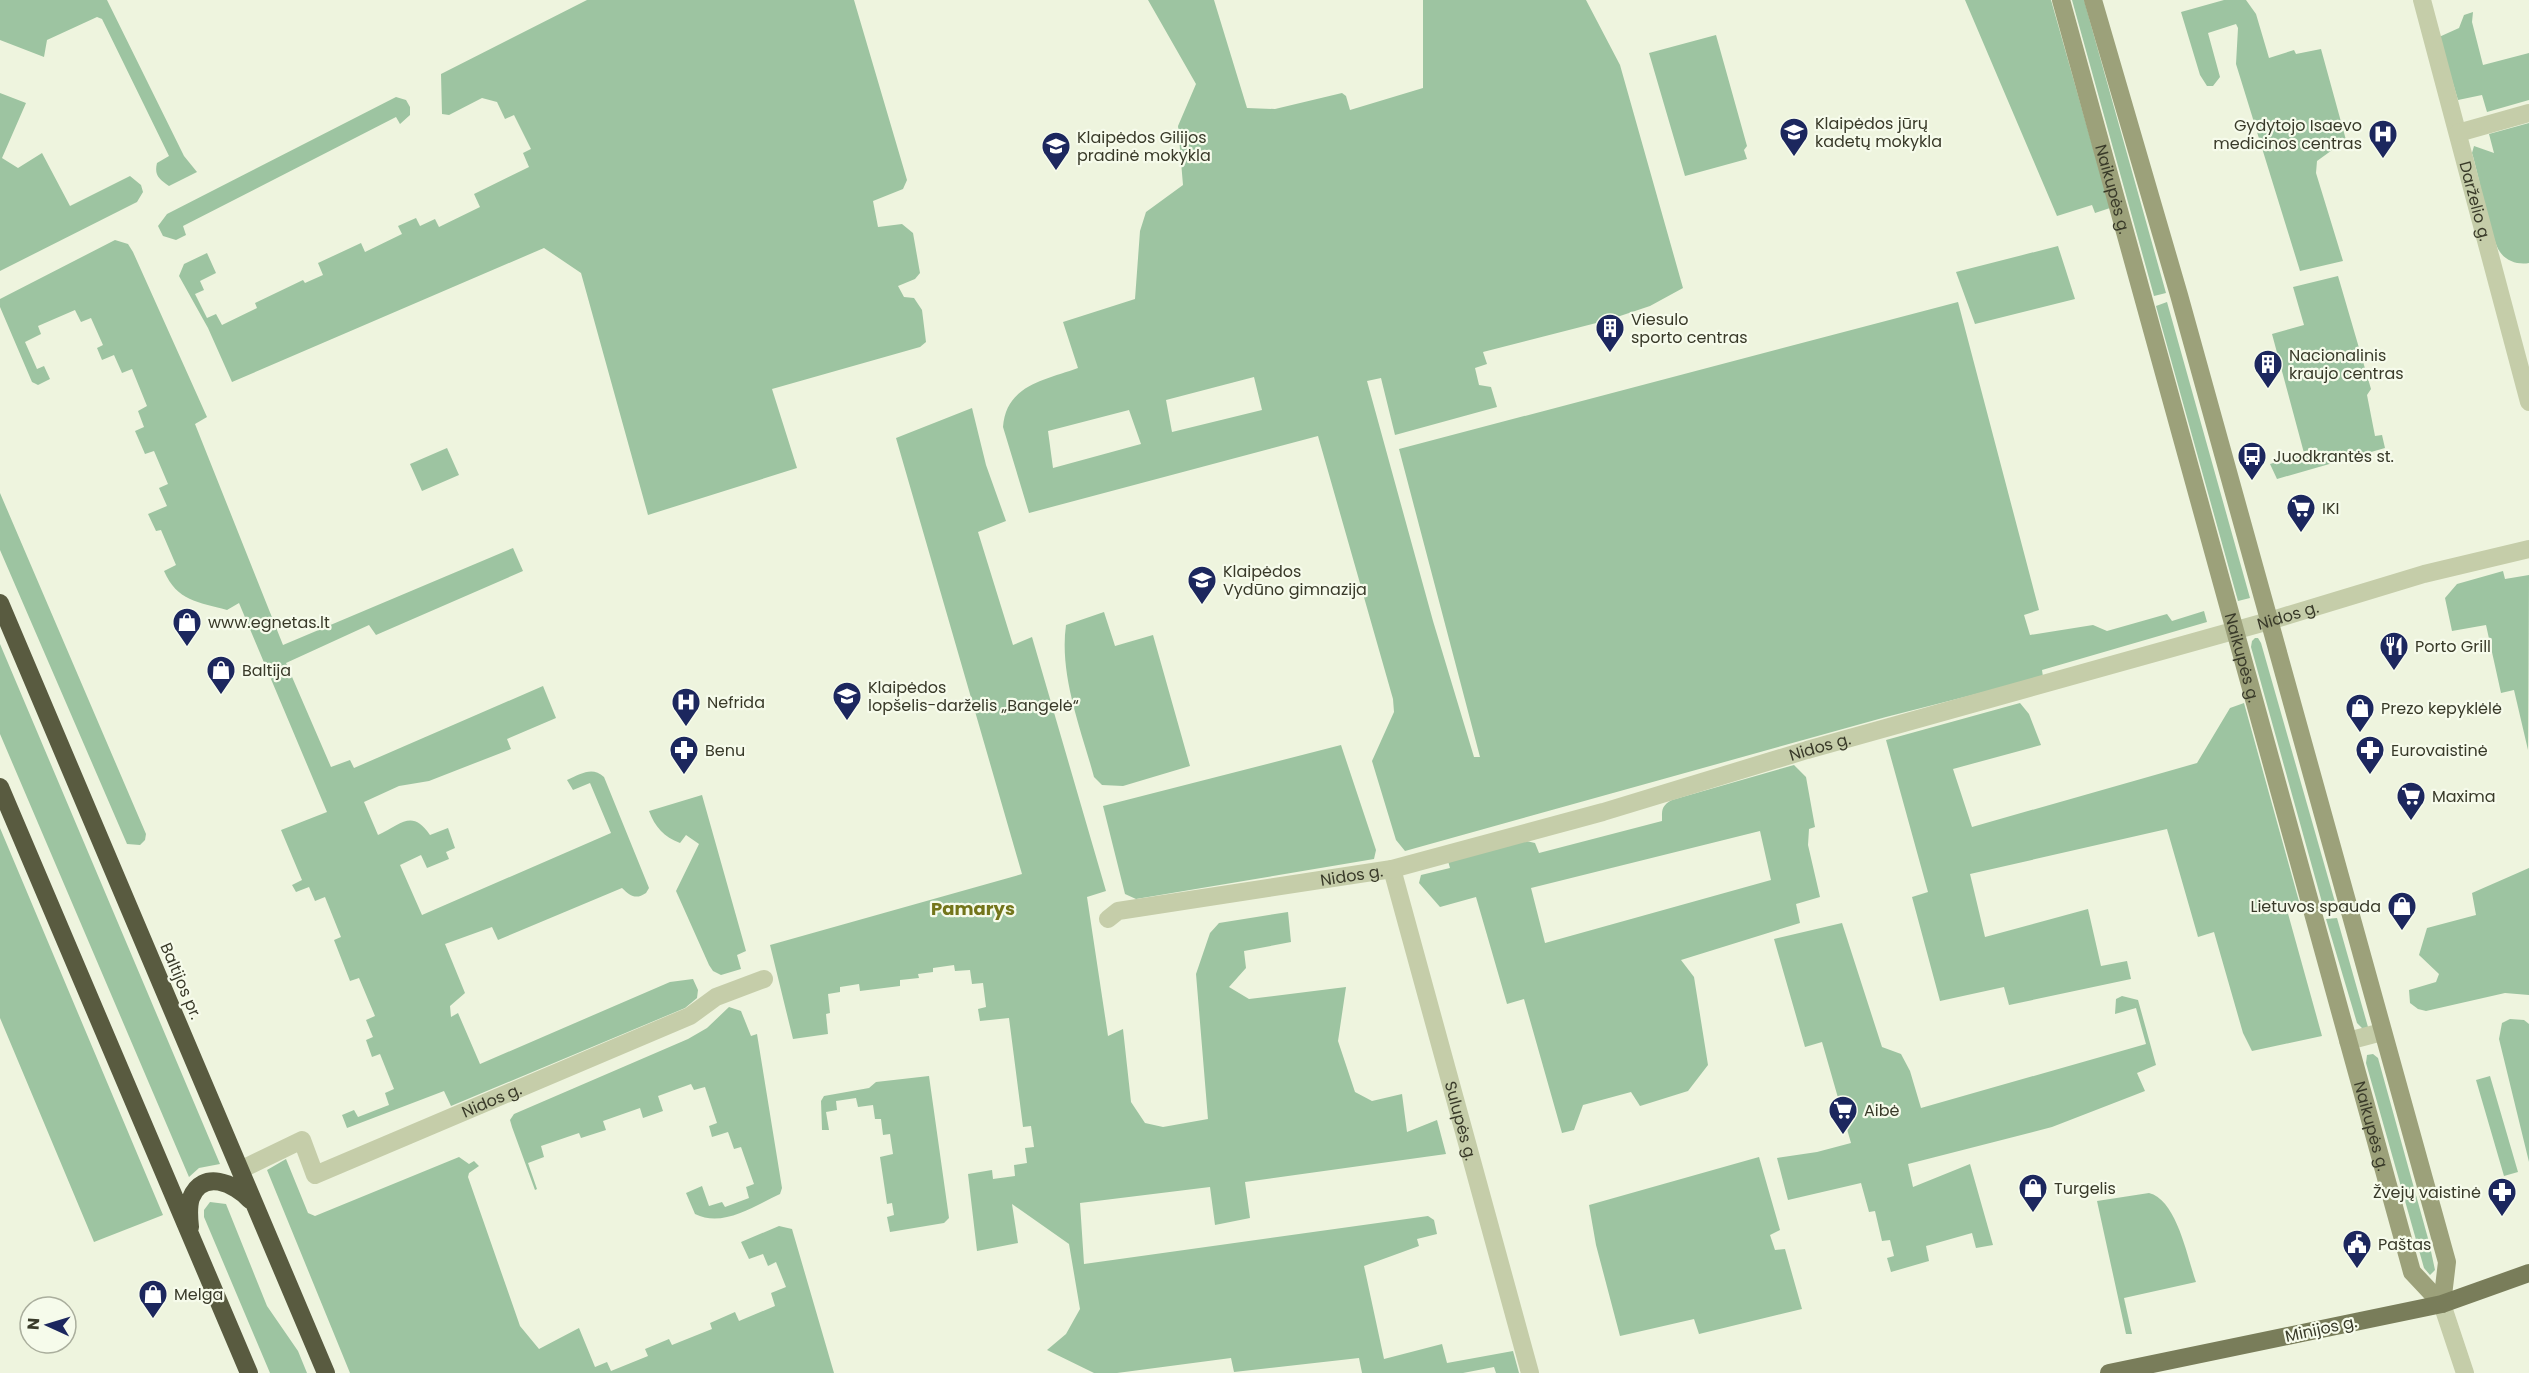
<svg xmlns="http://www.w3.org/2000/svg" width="2529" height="1373" viewBox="0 0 2529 1373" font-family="Poppins,sans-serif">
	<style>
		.green { fill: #9dc4a1; fill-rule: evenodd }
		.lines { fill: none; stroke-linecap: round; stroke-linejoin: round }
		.street { stroke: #c5cda9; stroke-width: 18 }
		.secondary { stroke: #9ca17a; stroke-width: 18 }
		.primary { stroke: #797d5a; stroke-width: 18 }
		.highway { stroke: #595b40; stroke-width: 18 }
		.labels { text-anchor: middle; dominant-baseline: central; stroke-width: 4.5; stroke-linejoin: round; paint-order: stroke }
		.poi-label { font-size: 16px; fill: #393a29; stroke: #f6fbeb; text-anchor: start }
		.street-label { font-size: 16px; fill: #393a29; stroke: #f6fbeb }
		.neighbourhood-label { font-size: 18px; font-weight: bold; fill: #73751b; stroke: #f6fbeb }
	</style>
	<rect width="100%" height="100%" fill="#eef4de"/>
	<!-- green -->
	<path class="green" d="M0,0H107L184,156L197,172L169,186C159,179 154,175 157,163L169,156L102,19L97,17L47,40L44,57L0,40Z
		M587,0H854L907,180L903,189L873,201L878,227L902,224L913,233L920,273L915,279L898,286L904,297L914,298L922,310L926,342L920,347L772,389L797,468L648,515L581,273L544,248L232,382L208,328L179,276L184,264L207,253L216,273L200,281L204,290L195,294L207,318L216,314L222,325L257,308L255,303L303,280L305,283L323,275L318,263L361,243L365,252L402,234L398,226L416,218L420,226L435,219L439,227L480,207L474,194L529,167L523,153L531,149L514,115L505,119L497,102L482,98L449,115L442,114L441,74Z
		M1148,0H1214L1247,108L1275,109L1342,93L1346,96L1350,110L1423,88V0H1586L1620,65L1683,288L1650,306L1608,320L1483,352L1487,364L1475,368L1479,385L1491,387L1497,407L1395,435L1381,378L1367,381L1433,621L1474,757H1480L1399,449L1958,302L2039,610L2024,615L2030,635L2093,625L2107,631L2167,614L2172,621L2204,611L2207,622L2042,670L2043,677L1886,717L1405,851L1396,840L1372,761L1394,712L1393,699L1318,436L1029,513L1003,427C1006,385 1045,380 1078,368L1063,322L1135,299L1140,231L1146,212L1183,185L1178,126L1196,84ZM1254,377L1262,410L1172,432L1166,400ZM1129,410L1141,444L1053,468L1048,431Z
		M1965,0H2051L2110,208L2095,213L2092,205L2057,216Z
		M2072,0H2084L2166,293L2154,296Z
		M2224,0H2246L2256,14L2269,58L2294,50L2296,54L2321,49L2346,140L2317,161L2316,173L2343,261L2300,271L2236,64L2238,28L2236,24L2208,33L2220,77L2213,86H2207L2200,75L2181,12Z
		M2473,12L2472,22L2483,65L2529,53V100L2487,112L2482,95L2458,100L2439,37L2459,28L2464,15Z
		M1716,35L1747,146L1744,150L1747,159L1685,176L1649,53Z
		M0,93L26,103L2,158L18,168L42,153L70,206L130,176L141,185L143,192L137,202L0,271Z
		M396,97L406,100L410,107V115L400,124L396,117L183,226L186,235L176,240L163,236L158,226L167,214Z
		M2529,123V263C2518,265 2506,261 2500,252C2491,240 2478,172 2472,153L2474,146L2494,153L2489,134Z
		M115,240L128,244L133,252L207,417L195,424L283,645L513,548L523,571L376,635L369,625L286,663L331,767L350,760L354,768L543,686L556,718L507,739L511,749L429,781L399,786L364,802L378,835C402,824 412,809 430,835L448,828L455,848L446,852L449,859L427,868L421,855L400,865L422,915L611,833L590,783L573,790L567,780C581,774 592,766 604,777L649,888L646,893C636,900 630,896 622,888L498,940L492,927L445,944L465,993L450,1006L451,1017L458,1013L480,1064L670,982L693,979L698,990L697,998L685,1008L451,1106L444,1091L347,1128L342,1115L354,1110L358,1117L389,1105L385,1093L394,1089L380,1054L372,1057L366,1040L373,1037L366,1020L375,1016L359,978L350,981L334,940L341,937L325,897L315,901L309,887L296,892L292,885L302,880L281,830L327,812L239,603L227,610C198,602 177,601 164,571L176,565L161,530L156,531L148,514L167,506L159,488L168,484L154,451L145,454L135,431L144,427L138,411L147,406L132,369L122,373L114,355L102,360L97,348L103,345L91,318L81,322L75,310L38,326L41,334L25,342L37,369L44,366L50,379L38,385L32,382L0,307V299Z
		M2058,246L2075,299L1975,324L1956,272Z
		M2338,276L2371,389L2367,395L2375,436L2382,435L2385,448L2277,479L2270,464L2304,453L2272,334L2304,325L2293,287Z
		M2167,302L2250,598L2238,601L2156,306Z
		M972,408L986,465L1006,521L978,532L1013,645L1032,637L1106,891L1087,897L1108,1036L1123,1029L1131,1102L1145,1123L1163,1127L1208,1119L1196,974L1210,933L1219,923L1288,912L1291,942L1244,951L1246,968L1229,987L1249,999L1346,987L1338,1041L1355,1092L1372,1101L1402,1094L1407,1132L1437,1120L1446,1154L1245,1182L1250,1218L1215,1225L1210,1187L1080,1203L1084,1264L1428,1216L1434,1220L1437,1234L1417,1239L1419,1246L1364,1266L1384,1359L1442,1344L1447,1363L1513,1351L1519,1373H1496L1494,1367L1463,1373H1362L1359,1358L1234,1372L1231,1358L1117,1373H1094L1047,1350L1066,1334L1080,1309L1069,1244L1012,1204L1018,1243L977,1251L968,1174L992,1170L993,1179L1015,1176L1014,1165L1027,1163L1025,1148L1034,1147L1031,1126L1023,1127L1009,1018L980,1021L978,1009L986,1007L983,983L972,984L970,970L955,971L954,965L933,968V972L918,974L919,978L900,980V986L860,991L859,984L840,987V992L828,994L830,1013L826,1014L828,1034L793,1039L770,945L1022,874L896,438Z
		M447,448L459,475L422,491L410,464Z
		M0,493L146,834L145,840L140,845L127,844L0,550Z
		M2503,571L2505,579L2529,575L2528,750L2514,690L2501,693L2486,625L2452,631L2445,598L2457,584Z
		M1104,612L1115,646L1153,635L1190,766L1123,786L1102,785L1094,777C1081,729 1059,675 1066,625Z
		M2255,638H2258L2261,643L2335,902L2323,906L2251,647L2252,641Z
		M0,644L220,1164L199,1168L189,1177L0,734Z
		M2020,703L2029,714L2041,745L1953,769L1972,827L2197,763L2230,708L2244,703L2300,905L2287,910L2322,1036L2252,1051L2243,1033L2214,932L2198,937L2167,829L1970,874L1985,937L2088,909L2101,966L2127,961L2131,979L2009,1005L2004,987L1940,1001L1912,897L1928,892L1886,740Z
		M1341,745L1376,850L1374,859L1136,899L1125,894L1103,806Z
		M1794,765L1806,777L1815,827L1809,829L1808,845L1820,897L1796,904L1800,923L1681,960L1694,977L1708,1065L1688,1091L1640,1106L1631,1092L1583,1105L1574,1130L1562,1133L1524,999L1507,1004L1476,897L1440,907L1419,883L1421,875L1450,868L1448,861L1522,840L1535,843L1539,853L1662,821C1662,810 1661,806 1672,800ZM1760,831L1771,880L1545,943L1531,888Z
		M702,795L746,951L737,955L741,969L721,975L713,971L709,965L676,891L699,844L686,835L680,843C664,837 655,827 649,811Z
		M0,828L163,1215L94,1242L0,1018Z
		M2529,868V995L2505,993L2426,1011L2418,1009L2410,1003L2409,990L2436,982L2439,974L2419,955L2427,928L2476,915L2472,893Z
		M2337,918L2368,1027L2364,1030L2357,1023L2326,919Z
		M1842,923L1882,1047L1901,1054L1910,1071L1921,1108L2146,1044L2136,1008L2115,1014L2116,999L2122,996L2138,1000L2156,1065L2137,1073L2145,1091L2052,1127L1908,1164L1913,1187L1970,1164L1993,1245L1976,1248L1972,1233L1926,1246L1929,1261L1891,1272L1887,1258L1894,1256L1890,1240L1882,1241L1875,1211L1869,1212L1861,1183L1788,1200L1777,1158L1817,1152L1851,1143L1822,1042L1805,1047L1774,939Z
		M729,1007L741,1011L751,1036L757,1034L782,1188L780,1194C754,1206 723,1228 695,1214L686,1193L702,1186L709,1206L722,1202L725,1207L749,1198L746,1187L754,1184L741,1147L734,1149L728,1132L712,1137L709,1126L717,1123L705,1087L694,1090L691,1084L658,1096L663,1111L643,1118L640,1108L603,1121L606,1130L581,1138L579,1133L541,1146L544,1157L528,1163L537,1189L535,1190L512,1127L510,1120L514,1114L688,1039L707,1028Z
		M2510,1019L2524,1020L2529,1024V1162L2499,1039L2502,1023Z
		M2373,1054L2378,1058L2429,1242L2435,1270L2430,1275L2424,1268L2366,1063L2367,1055Z
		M929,1076L949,1218L944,1223L890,1232L887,1217L894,1215L892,1203L887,1204L880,1157L893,1154L890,1134L883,1135L881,1119H875L873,1105L858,1107L856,1098L836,1101L837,1110L826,1112L829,1130H822L821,1101L824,1096L869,1088L876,1082Z
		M2490,1076L2518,1172L2504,1176L2476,1080Z
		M459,1157L469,1164L474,1161L479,1166L469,1173L468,1177L520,1326L539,1349L579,1328L595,1367L607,1362L611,1371L648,1356L645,1349L669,1339L672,1345L712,1329L710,1323L735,1312L739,1321L775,1306L771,1293L786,1287L776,1262L768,1266L763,1254L749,1259L741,1242L779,1226L792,1229L834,1373H350L267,1170L286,1159L308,1213L315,1216Z
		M1759,1157L1780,1230L1770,1235L1775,1250L1785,1249L1802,1309L1699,1334L1694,1319L1620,1336L1596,1245L1589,1205Z
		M2149,1193C2177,1200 2187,1257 2196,1282L2124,1298L2132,1334H2126L2097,1201Z
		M210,1202L226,1204L267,1306L298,1351L307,1373H270L204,1217V1210Z"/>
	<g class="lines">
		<!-- street -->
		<g class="street">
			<path id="s1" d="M2422,0L2529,402"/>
			<path d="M2458,133L2529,113"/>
			<path id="s2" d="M1392,869L1530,1373"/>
			<path id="s3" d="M1108,919L1118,911L1392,869L1603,812L1807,750L2269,621L2424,574L2529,549"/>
			<path d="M2348,1041L2382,1032"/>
			<path id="s4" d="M240,1170L302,1140L315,1175L690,1016L716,997L764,979"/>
			<path d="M2442,1304L2465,1373"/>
		</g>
		<!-- secondary -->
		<g class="secondary">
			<path id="s5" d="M2061,0L2412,1272L2442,1304"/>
			<path d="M2093,0L2179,295L2447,1262L2442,1304"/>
		</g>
		<!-- primary -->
		<path class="primary" d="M2109,1373L2442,1304L2529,1273"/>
		<!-- highway -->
		<path class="highway" d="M0,603L326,1373
			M0,787L249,1373
			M190,1227C189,1218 188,1207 191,1198C202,1169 235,1183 250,1200"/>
	</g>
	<!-- icons -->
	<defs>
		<g id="school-pin" transform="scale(1.5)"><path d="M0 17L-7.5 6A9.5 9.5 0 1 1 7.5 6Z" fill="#1c275e" stroke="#f6fbeb"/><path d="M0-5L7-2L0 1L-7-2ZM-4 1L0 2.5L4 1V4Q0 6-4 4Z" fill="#fff"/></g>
		<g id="hospital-pin" transform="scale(1.5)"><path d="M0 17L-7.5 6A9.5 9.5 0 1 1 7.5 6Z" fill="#1c275e" stroke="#f6fbeb"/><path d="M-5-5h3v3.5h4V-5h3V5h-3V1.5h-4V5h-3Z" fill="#fff"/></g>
		<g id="building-pin" transform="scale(1.5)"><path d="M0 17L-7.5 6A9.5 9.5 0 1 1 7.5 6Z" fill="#1c275e" stroke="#f6fbeb"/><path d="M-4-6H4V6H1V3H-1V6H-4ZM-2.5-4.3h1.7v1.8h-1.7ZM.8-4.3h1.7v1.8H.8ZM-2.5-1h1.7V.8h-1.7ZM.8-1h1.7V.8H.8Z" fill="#fff"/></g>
		<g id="bus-pin" transform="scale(1.5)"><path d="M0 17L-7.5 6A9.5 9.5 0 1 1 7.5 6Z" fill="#1c275e" stroke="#f6fbeb"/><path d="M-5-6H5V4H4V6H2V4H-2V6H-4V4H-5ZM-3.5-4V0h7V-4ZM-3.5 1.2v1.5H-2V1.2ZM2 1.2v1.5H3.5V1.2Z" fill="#fff"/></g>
		<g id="supermarket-pin" transform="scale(1.5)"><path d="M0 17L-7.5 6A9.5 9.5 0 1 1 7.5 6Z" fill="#1c275e" stroke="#f6fbeb"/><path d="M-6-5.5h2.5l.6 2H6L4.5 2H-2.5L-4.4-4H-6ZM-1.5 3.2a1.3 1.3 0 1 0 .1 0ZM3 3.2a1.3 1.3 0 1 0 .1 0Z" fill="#fff"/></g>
		<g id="shop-pin" transform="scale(1.5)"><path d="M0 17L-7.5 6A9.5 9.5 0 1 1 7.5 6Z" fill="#1c275e" stroke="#f6fbeb"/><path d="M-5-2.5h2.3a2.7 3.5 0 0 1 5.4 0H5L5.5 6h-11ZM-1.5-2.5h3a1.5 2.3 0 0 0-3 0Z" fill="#fff"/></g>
		<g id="restaurant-pin" transform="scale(1.5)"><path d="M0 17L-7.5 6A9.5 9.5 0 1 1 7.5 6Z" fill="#1c275e" stroke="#f6fbeb"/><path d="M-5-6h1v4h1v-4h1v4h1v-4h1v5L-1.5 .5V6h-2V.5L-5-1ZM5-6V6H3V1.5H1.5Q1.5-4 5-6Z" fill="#fff"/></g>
		<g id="pharmacy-pin" transform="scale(1.5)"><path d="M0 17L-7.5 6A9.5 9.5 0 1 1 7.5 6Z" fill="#1c275e" stroke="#f6fbeb"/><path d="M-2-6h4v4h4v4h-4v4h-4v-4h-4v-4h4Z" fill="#fff"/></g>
		<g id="civic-pin" transform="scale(1.5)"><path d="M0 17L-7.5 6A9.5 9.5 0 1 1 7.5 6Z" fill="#1c275e" stroke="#f6fbeb"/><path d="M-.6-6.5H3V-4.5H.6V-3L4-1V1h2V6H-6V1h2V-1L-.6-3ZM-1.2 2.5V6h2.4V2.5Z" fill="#fff"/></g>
	</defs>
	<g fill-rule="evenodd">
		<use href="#school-pin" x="1794" y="132"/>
		<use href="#hospital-pin" x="2383" y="134"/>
		<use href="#school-pin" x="1056" y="146"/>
		<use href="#building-pin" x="1610" y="328"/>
		<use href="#building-pin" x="2268" y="364"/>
		<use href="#bus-pin" x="2252" y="456"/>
		<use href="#supermarket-pin" x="2301" y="508"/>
		<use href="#school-pin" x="1202" y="580"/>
		<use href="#shop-pin" x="187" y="622"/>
		<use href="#restaurant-pin" x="2394" y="646"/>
		<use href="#shop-pin" x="221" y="670"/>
		<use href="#school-pin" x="847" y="696"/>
		<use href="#hospital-pin" x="686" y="702"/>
		<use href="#shop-pin" x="2360" y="708"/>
		<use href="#pharmacy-pin" x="684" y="750"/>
		<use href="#pharmacy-pin" x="2370" y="750"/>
		<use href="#supermarket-pin" x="2411" y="796"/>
		<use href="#shop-pin" x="2402" y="906"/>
		<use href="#supermarket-pin" x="1843" y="1110"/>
		<use href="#shop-pin" x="2033" y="1188"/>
		<use href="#pharmacy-pin" x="2502" y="1192"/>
		<use href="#civic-pin" x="2357" y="1244"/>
		<use href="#shop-pin" x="153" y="1294"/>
	</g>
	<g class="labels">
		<!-- poi labels -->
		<g class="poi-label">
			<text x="1815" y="123">Klaipėdos jūrų<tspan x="1815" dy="18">kadetų mokykla</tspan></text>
			<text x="2362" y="125" text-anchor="end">Gydytojo Isaevo<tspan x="2362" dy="18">medicinos centras</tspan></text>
			<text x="1077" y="137">Klaipėdos Gilijos<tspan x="1077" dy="18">pradinė mokykla</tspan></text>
			<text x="1631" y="319">Viesulo<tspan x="1631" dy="18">sporto centras</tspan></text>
			<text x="2289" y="355">Nacionalinis<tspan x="2289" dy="18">kraujo centras</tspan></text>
			<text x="2273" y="456">Juodkrantės st.</text>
			<text x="2322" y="508">IKI</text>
			<text x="1223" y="571">Klaipėdos<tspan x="1223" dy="18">Vydūno gimnazija</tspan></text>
			<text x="208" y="622">www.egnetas.lt</text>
			<text x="2415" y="646">Porto Grill</text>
			<text x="242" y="670">Baltija</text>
			<text x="868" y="687">Klaipėdos<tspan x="868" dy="18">lopšelis-darželis „Bangelė“</tspan></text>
			<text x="707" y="702">Nefrida</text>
			<text x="2381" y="708">Prezo kepyklėlė</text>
			<text x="705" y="750">Benu</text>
			<text x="2391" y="750">Eurovaistinė</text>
			<text x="2432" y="796">Maxima</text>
			<text x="2381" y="906" text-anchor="end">Lietuvos spauda</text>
			<text x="1864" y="1110">Aibė</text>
			<text x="2054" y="1188">Turgelis</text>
			<text x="2481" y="1192" text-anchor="end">Žvejų vaistinė</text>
			<text x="2378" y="1244">Paštas</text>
			<text x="174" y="1294">Melga</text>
		</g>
		<!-- street labels -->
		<g class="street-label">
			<text stroke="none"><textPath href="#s5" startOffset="196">Naikupės g.</textPath></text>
			<text stroke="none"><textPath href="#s1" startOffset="208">Darželio g.</textPath></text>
			<text stroke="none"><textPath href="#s3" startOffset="1221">Nidos g.</textPath></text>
			<text stroke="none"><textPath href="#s5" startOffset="682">Naikupės g.</textPath></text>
			<text stroke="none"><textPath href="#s3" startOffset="735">Nidos g.</textPath></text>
			<text stroke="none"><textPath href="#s3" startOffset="249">Nidos g.</textPath></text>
			<text transform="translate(181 981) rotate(67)">Baltijos pr.</text>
			<text stroke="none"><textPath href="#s4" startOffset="298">Nidos g.</textPath></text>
			<text stroke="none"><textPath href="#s2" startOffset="261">Sulupės g.</textPath></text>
			<text stroke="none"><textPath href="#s5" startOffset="1168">Naikupės g.</textPath></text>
			<text transform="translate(2321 1329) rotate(-12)">Minijos g.</text>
		</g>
		<!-- neighbourhood labels -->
		<g class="neighbourhood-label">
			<text x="973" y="908">Pamarys</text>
		</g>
	</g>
	<!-- north arrow -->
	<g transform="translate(48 1325) rotate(274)"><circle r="28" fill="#f6fbeb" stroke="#aaae9d" stroke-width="1.5"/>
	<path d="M0-4.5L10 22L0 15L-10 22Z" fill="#1c275e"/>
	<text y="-9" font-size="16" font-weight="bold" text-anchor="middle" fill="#393a29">N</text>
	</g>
</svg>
